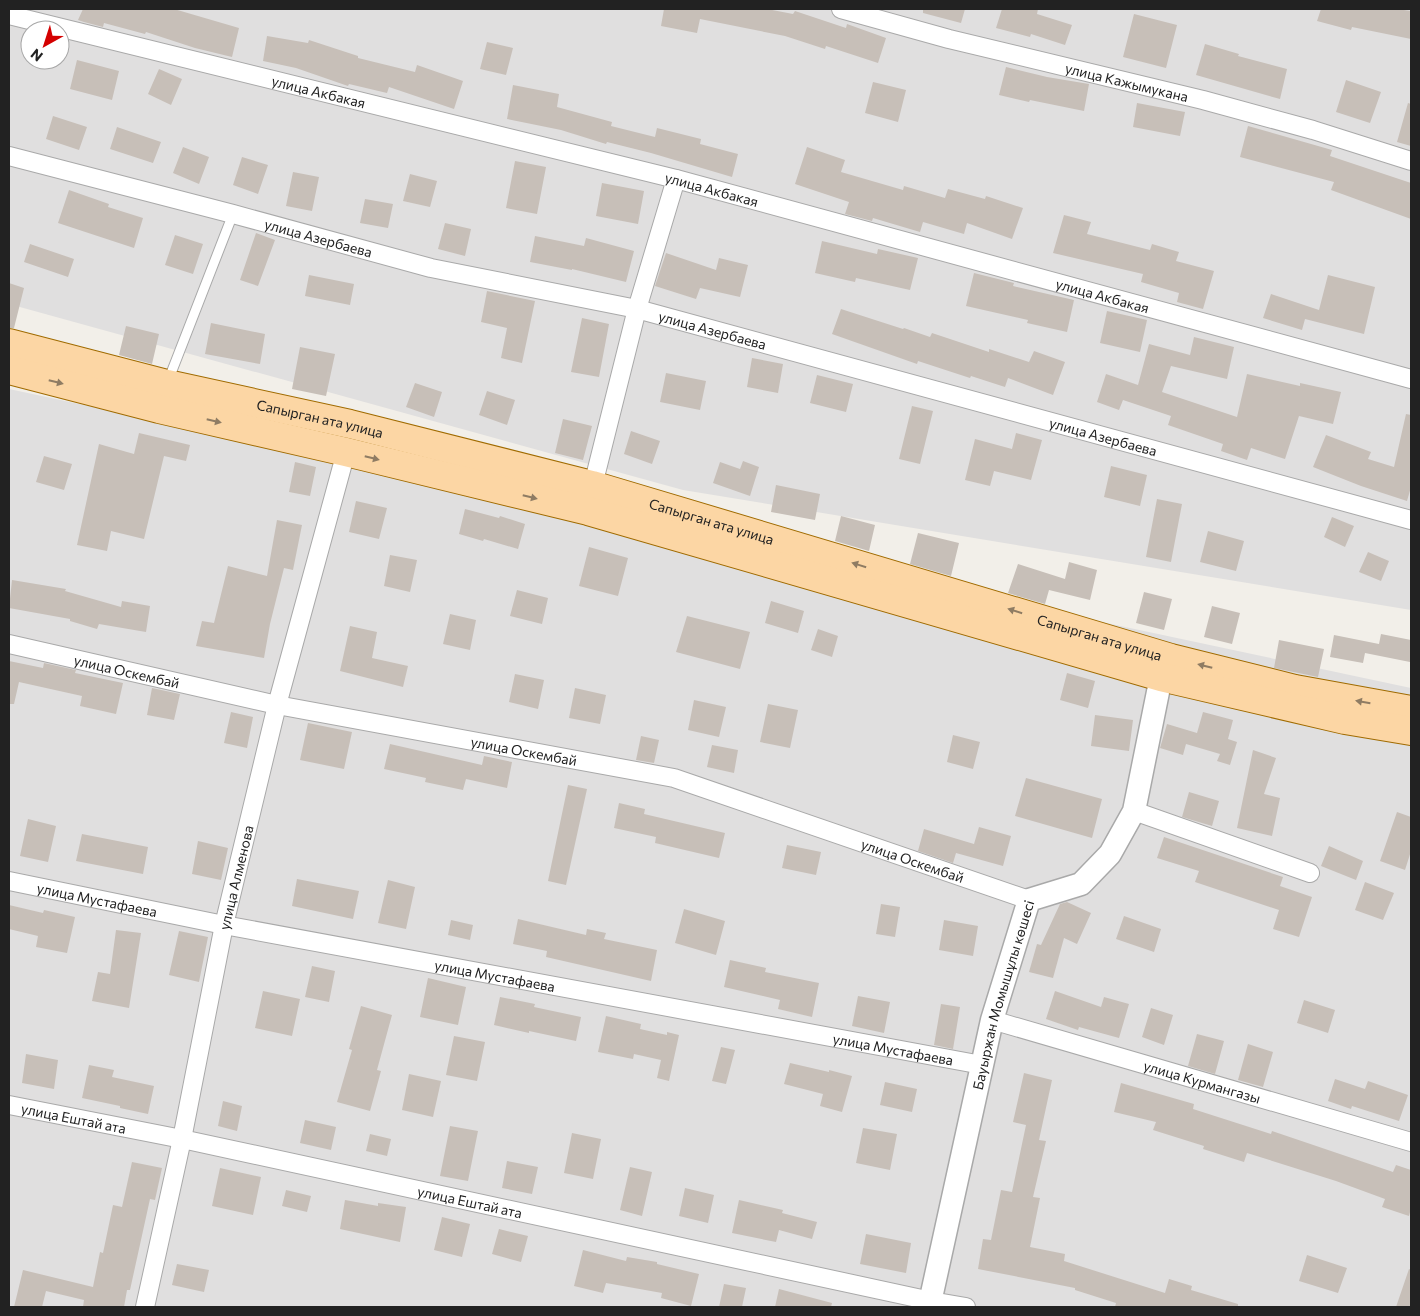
<svg xmlns="http://www.w3.org/2000/svg" width="1420" height="1316" viewBox="0 0 1420 1316" font-family="Commissioner,sans-serif">
	<style>
		.residential { fill: #e0dfdf; fill-rule: evenodd }
		.building { fill: #c7bfb8 }
		.lines { fill: none; stroke-linecap: round; stroke-linejoin: round }
		.service-casing { stroke: #a9a9a9; stroke-width: 11 }
		.minor-casing { stroke: #a9a9a9; stroke-width: 20 }
		.tertiary-casing { stroke: #a9a9a9; stroke-width: 25 }
		.primary-casing { stroke: #a06b00; stroke-width: 30 }
		.service { stroke: #fff; stroke-width: 9 }
		.minor { stroke: #fff; stroke-width: 18 }
		.tertiary { stroke: #fff; stroke-width: 22 }
		.primary { stroke: #fcd6a4; stroke-width: 28 }
		.oneway { fill: #8f7c63 }
		.labels { text-anchor: middle; dominant-baseline: central; stroke-width: 4.5; stroke-linejoin: round; paint-order: stroke }
		.street-label { font-size: 14px; fill: #222; stroke: #fff }
	</style>
	<rect width="100%" height="100%" fill="#f2efe9"/>
	<!-- residential -->
	<path class="residential" d="M9,9H1411V610L683,490L9,304ZM30,30H60V60H30Z
		M9,389L1411,688V1307H9Z"/>
	<!-- building -->
	<path class="building" d="M83,9H174L239,28L232,57L195,48L146,32L145,34L104,23L103,27L84,22L78,20Z
		M664,9H767L793,14L795,11L846,28L847,24L886,38L878,63L826,46L825,49L785,36L700,19L697,33L661,26Z
		M923,9H965L961,23L923,13Z
		M1002,9H1038L1037,14L1072,25L1065,45L1031,34L1030,37L996,28Z
		M1321,9H1397L1411,11V39L1352,27L1351,30L1317,21Z
		M1134,14L1177,25L1166,68L1123,57Z
		M267,36L308,43L309,40L358,56V58L415,72L417,65L463,81L454,109L389,87L387,93L349,84L348,86L296,68L263,61Z
		M487,42L513,48L506,75L480,69Z
		M1205,44L1239,54L1238,56L1287,69L1280,99L1196,75Z
		M77,60L119,71L112,100L70,89Z
		M1006,67L1047,77L1089,84L1084,111L1030,100L1029,102L999,95Z
		M159,69L182,79L171,105L148,94Z
		M1346,80L1381,92L1370,123L1336,112Z
		M873,82L906,90L898,122L865,113Z
		M513,85L559,94L557,107L612,122L611,126L655,137L657,128L701,139L700,144L738,154L732,177L651,153L607,142L606,144L561,130L507,119Z
		M1137,103L1185,112L1180,136L1133,127Z
		M1408,103L1411,104V146L1397,142Z
		M53,116L87,127L79,150L46,139Z
		M1248,126L1332,150L1330,156L1411,183V219L1331,190L1334,182L1240,157Z
		M117,127L161,142L153,163L110,149Z
		M183,147L209,157L199,184L173,173Z
		M807,147L845,160L841,172L903,190L904,186L945,198L948,189L985,199L986,196L1023,208L1012,239L967,223L964,234L923,222L920,232L873,218L872,221L845,214L849,202L795,184Z
		M242,157L268,165L258,194L233,185Z
		M515,161L546,167L537,214L506,208Z
		M293,172L319,177L312,211L286,206Z
		M410,174L437,181L430,207L403,201Z
		M602,183L644,191L638,224L596,216Z
		M69,190L109,204L108,207L143,218L134,248L58,223Z
		M365,199L393,204L388,228L360,223Z
		M1064,215L1091,222L1087,234L1150,250L1152,244L1179,252L1176,261L1214,271L1203,309L1177,302L1179,293L1141,282L1143,274L1053,253Z
		M445,223L471,229L465,256L438,249Z
		M256,233L275,240L258,286L240,280Z
		M175,235L203,244L193,274L165,265Z
		M535,236L584,246L586,238L634,251L626,282L572,269V270L530,262Z
		M822,241L877,254L878,249L918,258L910,290L856,278L855,282L815,273Z
		M30,244L74,259L68,277L24,262Z
		M666,253L716,270L719,258L748,265L740,297L700,288L696,299L655,286Z
		M974,273L1014,283L1013,286L1074,300L1067,332L1027,323L1028,320L966,306Z
		M309,275L354,284L350,305L305,296Z
		M1328,275L1375,287L1364,334L1305,319L1302,330L1263,318L1271,294L1319,310Z
		M9,283L24,288L14,328H9Z
		M487,291L535,301L522,363L501,358L507,328L481,322Z
		M841,309L903,329L904,328L930,337L932,333L989,352V349L1029,362L1034,351L1065,362L1053,395L1008,378L1005,387L971,376L970,378L918,361L917,364L832,334Z
		M1107,311L1147,320L1140,352L1100,343Z
		M582,318L609,324L599,377L571,372Z
		M211,323L265,334L260,364L205,354Z
		M126,326L159,334L152,364L119,355Z
		M1194,337L1234,347L1227,379L1171,366L1162,392L1237,417L1247,374L1300,386V383L1341,392L1333,424L1299,416L1285,459L1251,448L1247,460L1221,451L1223,444L1168,425L1171,416L1123,400L1119,410L1097,402L1106,374L1138,385L1149,344L1190,355Z
		M300,347L335,354L326,396L292,389Z
		M752,358L783,364L778,393L747,387Z
		M666,373L706,381L700,410L660,402Z
		M817,375L853,384L846,412L810,403Z
		M415,383L442,392L434,417L406,407Z
		M487,391L515,400L507,425L479,415Z
		M912,406L933,411L920,464L899,459Z
		M1406,414L1411,415V487L1407,501L1361,486L1313,467L1326,435L1371,452L1368,459L1394,467Z
		M563,419L592,426L583,460L555,453Z
		M631,431L660,441L652,464L624,454Z
		M139,433L190,445L186,461L164,456L144,539L111,531L107,551L77,545L99,444L134,454Z
		M1016,433L1042,440L1031,480L994,471L990,486L965,480L975,439L1012,449Z
		M44,456L72,464L64,490L36,482Z
		M743,461L759,467L750,496L713,483L720,462L740,469Z
		M295,462L316,467L310,496L289,492Z
		M1111,466L1147,475L1140,506L1104,497Z
		M776,485L820,494L815,520L771,512Z
		M1157,499L1182,504L1171,562L1146,557Z
		M356,501L387,508L379,539L349,532Z
		M465,509L499,518L500,516L525,524L518,549L484,539L483,541L459,534Z
		M841,516L875,525L869,551L835,541Z
		M1332,517L1354,526L1345,547L1324,537Z
		M277,520L302,525L293,570L284,568L270,624L264,658L196,646L202,621L214,623L228,566L267,576Z
		M1208,531L1244,541L1236,571L1200,562Z
		M918,533L959,543L951,576L910,564Z
		M589,547L628,558L618,596L579,586Z
		M1368,552L1389,561L1381,581L1359,572Z
		M390,555L417,560L410,592L384,586Z
		M1069,562L1097,570L1090,600L1049,590L1045,604L1008,593L1018,564L1065,579Z
		M12,580L66,589L65,591L121,607L122,601L150,606L146,632L99,624L97,629L70,621V619L9,608Z
		M517,590L548,598L542,624L510,616Z
		M1144,592L1172,599L1164,630L1136,623Z
		M771,601L804,611L798,633L765,623Z
		M1212,606L1240,613L1232,644L1204,637Z
		M450,614L476,620L470,650L443,644Z
		M687,616L750,632L740,669L676,652Z
		M350,626L377,632L372,658L408,666L403,687L340,671Z
		M818,629L838,636L832,657L811,650Z
		M1381,634L1411,640L1410,662L1365,653L1363,663L1330,657L1334,635L1379,644Z
		M1279,640L1324,649L1318,677L1274,668Z
		M9,661L43,668L44,663L76,670L75,673L123,683L116,714L80,706L82,696L19,682L14,704H9Z
		M1067,673L1095,681L1088,708L1060,700Z
		M515,674L544,680L538,709L509,702Z
		M152,688L180,694L174,720L147,715Z
		M575,688L606,695L600,724L569,718Z
		M694,700L726,707L719,737L688,730Z
		M768,704L798,710L790,748L760,742Z
		M231,712L253,717L247,748L224,743Z
		M1203,712L1233,720L1228,739L1237,742L1230,765L1217,761L1220,754L1186,744L1183,755L1160,748L1167,724L1197,733Z
		M1095,715L1133,720L1129,751L1091,746Z
		M308,723L352,732L344,769L300,760Z
		M953,735L980,742L973,769L947,762Z
		M641,736L659,740L654,763L636,760Z
		M390,744L482,765L484,756L512,762L507,788L466,779L463,790L425,782L426,778L384,769Z
		M712,745L738,750L734,773L707,767Z
		M1253,750L1276,758L1264,794L1280,798L1272,836L1237,828Z
		M1026,778L1102,799L1092,838L1015,816Z
		M568,785L587,789L566,885L548,881Z
		M1189,792L1219,801L1212,826L1182,817Z
		M619,803L645,809L644,814L725,833L719,858L655,843L656,837L614,828Z
		M1397,812L1411,817V851L1405,870L1380,861Z
		M28,819L56,826L48,862L20,856Z
		M979,827L1011,836L1003,866L956,853L953,863L918,851L924,829L974,844Z
		M82,834L148,847L143,874L76,861Z
		M1164,837L1283,877L1280,886L1312,897L1299,937L1273,929L1279,910L1195,882L1199,871L1157,858Z
		M198,841L228,848L221,880L192,874Z
		M787,845L821,852L816,875L782,868Z
		M1329,846L1363,861L1356,880L1321,866Z
		M297,879L359,891L353,919L292,906Z
		M388,880L415,887L406,929L378,923Z
		M1365,882L1394,893L1383,920L1355,910Z
		M1067,902L1091,913L1077,944L1064,938L1053,978L1029,972L1037,944L1041,945L1060,904Z
		M881,904L900,907L895,937L876,934Z
		M9,905L43,913L44,910L75,917L67,953L36,947L38,936L9,929Z
		M684,909L725,921L716,955L675,943Z
		M1124,916L1161,929L1154,952L1116,939Z
		M518,919L586,935L587,929L606,933L604,939L657,950L651,981L546,957L547,951L513,944Z
		M451,920L473,925L470,940L448,935Z
		M944,920L978,926L973,956L939,950Z
		M116,930L141,933L129,1008L92,1001L98,972L110,974Z
		M179,931L208,937L199,982L169,975Z
		M730,960L766,968L765,972L819,983L812,1017L778,1009L780,1000L724,987Z
		M312,966L335,971L329,1002L305,997Z
		M428,978L466,987L458,1025L420,1017Z
		M263,991L300,999L292,1036L255,1028Z
		M1055,991L1101,1007L1104,997L1129,1004L1119,1038L1079,1027L1078,1030L1046,1019Z
		M858,996L890,1002L884,1033L852,1026Z
		M500,997L535,1004L534,1007L581,1017L576,1041L529,1031V1033L494,1025Z
		M1304,1000L1335,1010L1328,1033L1297,1023Z
		M941,1004L960,1007L953,1049L934,1045Z
		M361,1006L392,1015L377,1070L381,1071L370,1111L337,1102L352,1050L349,1049Z
		M1151,1008L1173,1015L1164,1045L1142,1037Z
		M606,1016L641,1024L640,1029L667,1035V1032L679,1035L669,1081L657,1078L661,1060L634,1054L633,1059L598,1052Z
		M1197,1034L1224,1041L1215,1074L1188,1066Z
		M454,1036L485,1042L477,1081L446,1075Z
		M1248,1044L1273,1052L1263,1087L1238,1080Z
		M721,1047L735,1050L726,1084L712,1081Z
		M26,1054L58,1060L54,1089L22,1083Z
		M790,1063L829,1072V1070L852,1076L842,1112L820,1106L823,1094L784,1084Z
		M89,1065L114,1070L112,1077L154,1086L148,1114L120,1108V1106L82,1098Z
		M1024,1073L1052,1080L1039,1140L1046,1141L1033,1197L1040,1198L1030,1247L1065,1254L1064,1261L1165,1293L1169,1279L1192,1286L1191,1290L1238,1304V1307H1115L1116,1303L1075,1290V1288L978,1269L983,1239L991,1240L1001,1190L1012,1192L1026,1125L1013,1122Z
		M409,1074L441,1081L433,1117L402,1110Z
		M1335,1079L1365,1089L1368,1081L1408,1095L1399,1121L1352,1106L1351,1109L1328,1101Z
		M885,1082L917,1089L912,1112L880,1105Z
		M1121,1083L1194,1104L1193,1109L1271,1134L1272,1131L1393,1172L1396,1165L1411,1170V1208L1409,1216L1382,1207L1385,1199L1336,1181L1247,1153L1244,1162L1203,1149L1204,1146L1153,1130L1156,1122L1114,1112Z
		M223,1101L242,1106L237,1131L218,1126Z
		M305,1120L336,1127L331,1150L300,1143Z
		M450,1126L478,1131L468,1181L440,1176Z
		M863,1128L897,1134L890,1170L856,1163Z
		M572,1133L601,1139L593,1179L564,1173Z
		M370,1134L391,1139L387,1156L366,1151Z
		M507,1161L538,1167L532,1194L502,1188Z
		M132,1162L162,1168L155,1200L150,1199L130,1290H127L124,1307H83L84,1300L46,1291L42,1307H14L23,1270L93,1287L100,1252L103,1253L113,1205L122,1207Z
		M630,1167L652,1172L642,1216L620,1210Z
		M220,1168L261,1177L253,1215L212,1206Z
		M685,1188L714,1195L708,1223L679,1216Z
		M286,1190L311,1196L307,1212L282,1206Z
		M345,1200L378,1206V1203L406,1207L400,1242L340,1229Z
		M739,1200L783,1210L782,1213L817,1222L812,1239L779,1230L776,1242L732,1233Z
		M442,1217L470,1224L462,1257L434,1250Z
		M499,1229L528,1236L521,1262L492,1254Z
		M866,1234L911,1243L906,1273L860,1264Z
		M583,1250L626,1261L627,1257L657,1262V1264L699,1274L691,1306L661,1298L662,1293L606,1283L603,1293L574,1286Z
		M1307,1255L1347,1268L1338,1293L1299,1281Z
		M177,1264L209,1270L204,1292L172,1285Z
		M1409,1269L1411,1270V1307H1396Z
		M724,1284L746,1288L742,1307H719Z
		M779,1289L832,1303L831,1307H775Z"/>
	<g class="lines">
		<!-- service casing -->
		<g class="service-casing">
			<path id="service" d="M168,381L233,214"/>
		</g>
		<!-- minor casing -->
		<g class="minor-casing">
			<g id="minor">
				<path id="s1" d="M841,9L949,39L1203,100L1313,130L1411,161"/>
				<path id="s2" d="M9,15L676,179L1411,379"/>
				<path id="s3" d="M9,156L233,214L431,268L637,309L1411,520"/>
				<path d="M591,493L637,309L676,179"/>
				<path id="s4" d="M9,644L277,705L674,778L1029,900"/>
				<path d="M1134,811L1310,873"/>
				<path id="s5" d="M9,881L224,925L982,1065"/>
				<path id="s6" d="M992,1020L1411,1142"/>
				<path id="s7" d="M9,1105L182,1139L931,1301L966,1307"/>
				<path id="s8" d="M145,1307L182,1139L224,925L277,705L346,452"/>
			</g>
		</g>
		<!-- tertiary casing -->
		<g class="tertiary-casing">
			<g id="tertiary">
				<path id="s9" d="M929,1307L992,1020L1029,900L1081,884L1110,854L1134,811L1161,677"/>
			</g>
		</g>
		<!-- primary casing -->
		<g class="primary-casing">
			<g id="primary">
				<path id="s10" d="M9,343L167,384L350,424L592,485L1171,658L1295,689L1411,710"/>
				<path d="M9,370L159,409L346,452L588,511L1161,677L1345,720L1411,731"/>
			</g>
		</g>
		<!-- service -->
		<use href="#service" class="service"/>
		<!-- minor -->
		<use href="#minor" class="minor"/>
		<!-- tertiary -->
		<use href="#tertiary" class="tertiary"/>
		<!-- primary -->
		<use href="#primary" class="primary"/>
	</g>
	<!-- one-way arrows -->
	<defs><path id="oneway-solid" d="M-6-.8H1V-3.2L6.5 0L1 3.2V.8H-6Z" transform="scale(1.25)"/></defs>
	<g class="oneway">
		<use href="#oneway-solid" transform="translate(56 382) rotate(14)"/>
		<use href="#oneway-solid" transform="translate(214 421) rotate(13)"/>
		<use href="#oneway-solid" transform="translate(372 458) rotate(14)"/>
		<use href="#oneway-solid" transform="translate(530 497) rotate(14)"/>
		<use href="#oneway-solid" transform="translate(859 565) rotate(-163)"/>
		<use href="#oneway-solid" transform="translate(1015 611) rotate(-163)"/>
		<use href="#oneway-solid" transform="translate(1205 666) rotate(-166)"/>
		<use href="#oneway-solid" transform="translate(1363 702) rotate(-170)"/>
	</g>
	<g class="labels">
		<!-- street labels -->
		<g class="street-label">
			<text stroke="none"><textPath href="#s1" startOffset="295">улица Кажымукана</textPath></text>
			<text stroke="none"><textPath href="#s2" startOffset="319">улица Акбакая</textPath></text>
			<text stroke="none"><textPath href="#s2" startOffset="724">улица Акбакая</textPath></text>
			<text stroke="none"><textPath href="#s3" startOffset="320">улица Азербаева</textPath></text>
			<text stroke="none"><textPath href="#s2" startOffset="1129">улица Акбакая</textPath></text>
			<text stroke="none"><textPath href="#s3" startOffset="725">улица Азербаева</textPath></text>
			<text stroke="none"><textPath href="#s10" startOffset="320">Сапырган ата улица</textPath></text>
			<text stroke="none"><textPath href="#s3" startOffset="1130">улица Азербаева</textPath></text>
			<text stroke="none"><textPath href="#s10" startOffset="725">Сапырган ата улица</textPath></text>
			<text stroke="none"><textPath href="#s10" startOffset="1130">Сапырган ата улица</textPath></text>
			<text stroke="none"><textPath href="#s4" startOffset="121">улица Оскембай</textPath></text>
			<text stroke="none"><textPath href="#s4" startOffset="526">улица Оскембай</textPath></text>
			<text stroke="none"><textPath href="#s4" startOffset="931">улица Оскембай</textPath></text>
			<text stroke="none"><textPath href="#s8" startOffset="439">улица Алменова</textPath></text>
			<text stroke="none"><textPath href="#s5" startOffset="90">улица Мустафаева</textPath></text>
			<text stroke="none"><textPath href="#s5" startOffset="495">улица Мустафаева</textPath></text>
			<text stroke="none"><textPath href="#s9" startOffset="321">Бауыржан Момышұлы көшесі</textPath></text>
			<text stroke="none"><textPath href="#s5" startOffset="900">улица Мустафаева</textPath></text>
			<text stroke="none"><textPath href="#s6" startOffset="219">улица Курмангазы</textPath></text>
			<text stroke="none"><textPath href="#s7" startOffset="66">улица Ештай ата</textPath></text>
			<text stroke="none"><textPath href="#s7" startOffset="471">улица Ештай ата</textPath></text>
		</g>
	</g>
	<!-- border -->
	<rect width="1420" height="1316" fill="none" stroke="#222222" stroke-width="20"/>
	<!-- north arrow -->
	<g transform="translate(45 45) rotate(219)"><circle r="24" fill="#ffffff" stroke="#a7a7a7"/>
	<path d="M0-4L9 19L0 12L-9 19Z" fill="#d40000"/>
	<text y="-8" font-size="14" font-weight="bold" text-anchor="middle" fill="#222222">N</text>
	</g>
</svg>
